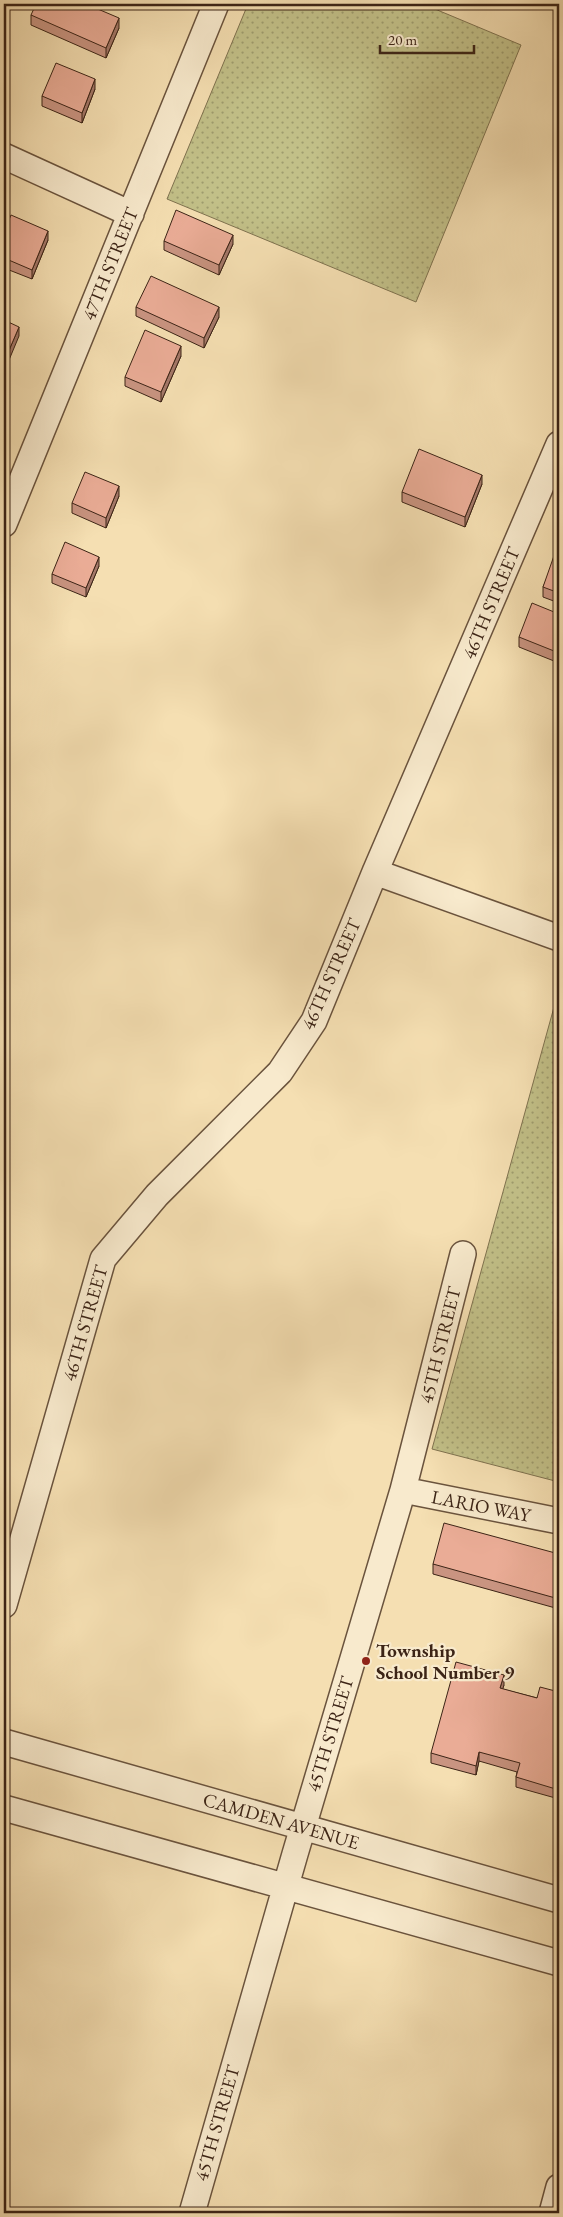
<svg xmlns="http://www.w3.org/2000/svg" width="563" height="2217" viewBox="0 0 563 2217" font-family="'EB Garamond',serif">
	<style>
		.park { fill: url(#park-dots); stroke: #7f724f }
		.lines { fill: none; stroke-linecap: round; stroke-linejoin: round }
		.street-casing { stroke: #6a533d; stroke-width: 28 }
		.street { stroke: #f8eacd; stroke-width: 25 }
		.wall { fill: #c99481; stroke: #3c2416 }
		.shaded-wall { fill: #a47869; stroke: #3c2416 }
		.building { fill: #eaac96; stroke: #3c2416 }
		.poi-dot { fill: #8f2418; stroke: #f8eacd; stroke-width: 2 }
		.labels { text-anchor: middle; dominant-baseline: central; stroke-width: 4.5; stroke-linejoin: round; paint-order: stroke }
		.street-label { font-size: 19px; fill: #3c2416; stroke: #f8eacd }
		.poi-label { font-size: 19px; font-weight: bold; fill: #3c2416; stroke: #f8eacd; text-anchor: start }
	</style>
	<defs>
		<pattern id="park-dots" width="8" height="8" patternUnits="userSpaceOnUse" patternTransform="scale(1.25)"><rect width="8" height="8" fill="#c2c088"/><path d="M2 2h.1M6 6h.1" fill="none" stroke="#9f9c6e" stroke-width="1.8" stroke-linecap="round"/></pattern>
	</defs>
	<rect width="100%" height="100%" fill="#f5dfb2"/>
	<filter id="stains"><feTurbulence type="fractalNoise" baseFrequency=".004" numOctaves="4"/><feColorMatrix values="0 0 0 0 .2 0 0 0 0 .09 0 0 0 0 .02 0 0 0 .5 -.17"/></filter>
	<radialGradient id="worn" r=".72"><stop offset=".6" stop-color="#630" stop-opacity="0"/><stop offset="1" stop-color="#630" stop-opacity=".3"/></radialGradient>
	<!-- park -->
	<path class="park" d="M248,4H423L521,45L416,302L167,199Z
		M559,989V1482L432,1449Z"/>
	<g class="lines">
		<!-- street casing -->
		<g class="street-casing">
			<path id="street" d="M4,156L131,214
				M4,524L216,4
				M375,872L559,938
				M403,1490L559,1521
				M4,1605L103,1259L157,1195L280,1072L314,1021L375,872L559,444
				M4,1742L559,1900
				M4,1808L559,1963
				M192,2213L295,1854L403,1490L463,1254
				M552,2213L559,2187"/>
		</g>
		<!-- street -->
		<use href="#street" class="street"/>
	</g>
	<!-- wall -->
	<path class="wall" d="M31,15L119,28L106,58L31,25Z
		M95,89L82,123L42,106V96Z
		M4,232L48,240L32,279L4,268Z
		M164,241L233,244L219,275L164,250Z
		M136,307L219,317L204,348L136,316Z
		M181,356L161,402L125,386V377Z
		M482,484L465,527L402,502V492Z
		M119,496L106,528L72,513V503Z
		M559,551V603L543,597V587Z
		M99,566L86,597L52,583V574Z
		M559,614V663L519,647V637Z
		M559,1554V1609L433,1574V1564Z
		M504,1685L502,1689L537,1698L559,1692V1799L516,1787V1777L517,1772L479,1761L476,1775L431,1763V1753Z"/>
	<!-- shaded-wall -->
	<path class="shaded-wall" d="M119,18V28L106,58V48Z
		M95,79V89L82,123V113Z
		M48,231V240L32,279V270Z
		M233,235V244L219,275V265Z
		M219,307V317L204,348V338Z
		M19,327V336L4,372V362Z
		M181,346V356L161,402V392Z
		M482,475V484L465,527V517Z
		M119,486V496L106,528V518Z
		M99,557V566L86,597V588Z
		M8,799V808L4,817V808Z
		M504,1675V1685L500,1698V1688Z
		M479,1752V1761L476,1775V1766Z"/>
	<!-- building -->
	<path class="building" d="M36,4H86L119,18L106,48L31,15Z
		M56,63L95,79L82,113L42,96Z
		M176,210L233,235L219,265L164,241Z
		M11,215L48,231L32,270L4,258V232Z
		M151,276L219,307L204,338L136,307Z
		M4,320L19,327L4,362Z
		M145,330L181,346L161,392L125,377Z
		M419,449L482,475L465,517L402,492Z
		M85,472L119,486L106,518L72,503Z
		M65,542L99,557L86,588L52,574Z
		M556,550L559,551V593L543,587Z
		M532,603L559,614V653L519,637Z
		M4,797L8,799L4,808Z
		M444,1523L559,1554V1599L433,1564Z
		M456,1662L504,1675L500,1688L537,1698L540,1687L559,1692V1790L516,1777L520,1763L479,1752L476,1766L431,1753Z"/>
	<!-- markers -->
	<circle class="poi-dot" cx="366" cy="1661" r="5"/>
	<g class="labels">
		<!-- street labels -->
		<g class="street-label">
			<text transform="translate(110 264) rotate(-68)">47TH STREET</text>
			<text transform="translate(491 603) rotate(-67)">46TH STREET</text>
			<text transform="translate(331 974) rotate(-66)">46TH STREET</text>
			<text transform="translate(85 1323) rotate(-74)">46TH STREET</text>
			<text transform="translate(440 1345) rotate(-76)">45TH STREET</text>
			<text transform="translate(481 1506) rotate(11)">LARIO WAY</text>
			<text transform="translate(330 1734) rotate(-73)">45TH STREET</text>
			<text transform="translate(281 1821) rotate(16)">CAMDEN AVENUE</text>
			<text transform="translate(217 2123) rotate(-74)">45TH STREET</text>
		</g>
		<!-- poi labels -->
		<g class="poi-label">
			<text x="376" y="1650">Township<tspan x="376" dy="22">School Number 9</tspan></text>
		</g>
	</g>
	<!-- margin -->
	<rect width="563" height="2217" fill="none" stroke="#f5dfb2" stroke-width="20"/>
	<rect x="5" y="5" width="553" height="2207" fill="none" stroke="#3c2416" stroke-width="2.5"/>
	<rect x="10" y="10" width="543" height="2197" fill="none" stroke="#3c2416"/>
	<!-- scale -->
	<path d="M380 45v8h94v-8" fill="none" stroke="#3c2416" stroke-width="2.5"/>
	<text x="388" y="45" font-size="15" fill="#3c2416" stroke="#f8eacd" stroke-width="4" paint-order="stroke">20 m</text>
	<rect width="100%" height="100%" filter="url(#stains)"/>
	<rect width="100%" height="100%" fill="url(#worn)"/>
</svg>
